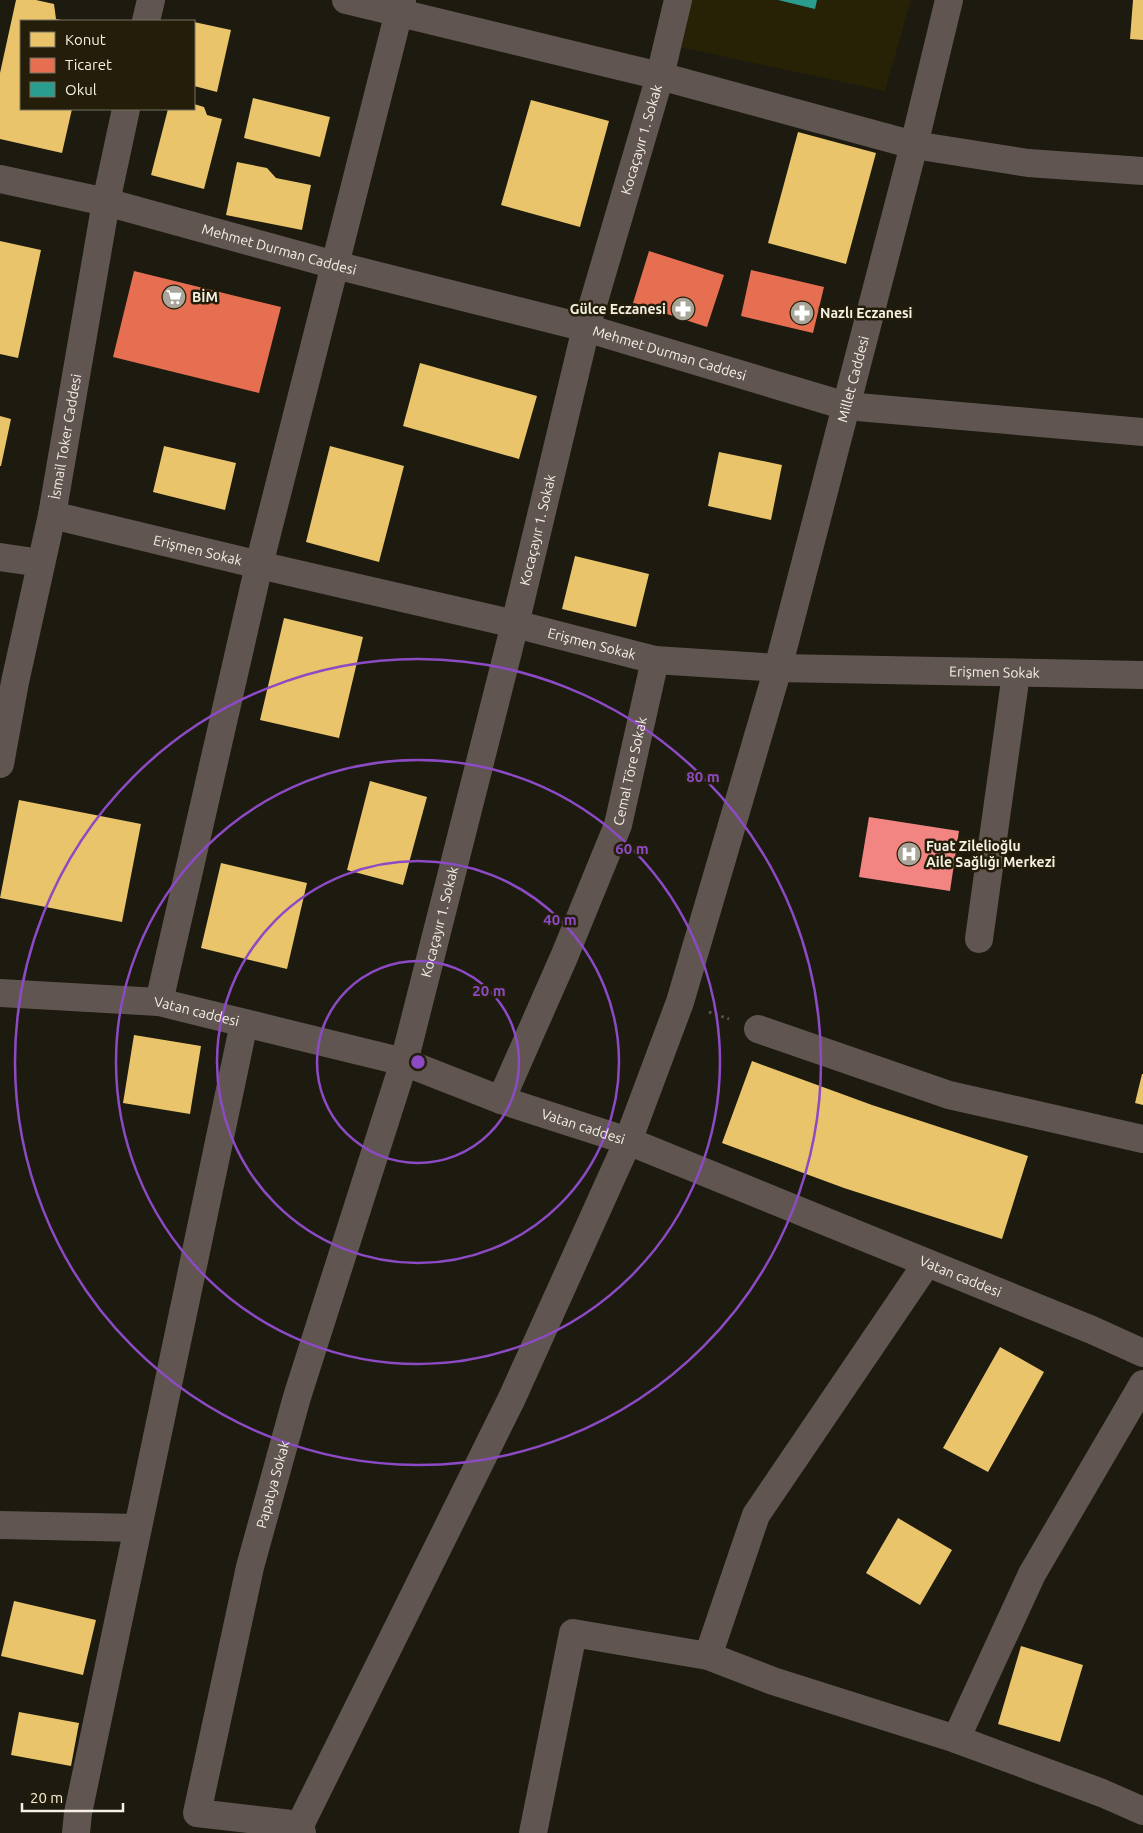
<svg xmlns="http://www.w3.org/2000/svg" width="1143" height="1833" viewBox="0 0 1143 1833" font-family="Ubuntu,sans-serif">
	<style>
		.built { fill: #272106 }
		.homes { fill: #e9c46a }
		.shops { fill: #e76f51 }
		.schools { fill: #2a9d8f }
		.health { fill: #f28482 }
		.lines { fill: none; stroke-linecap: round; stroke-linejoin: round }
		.path { stroke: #5d5550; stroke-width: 3; stroke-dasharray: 2.5 4; stroke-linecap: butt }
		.minor { stroke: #615551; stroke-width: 28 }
		.ring { fill: none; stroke: #8d4ac5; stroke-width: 2.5 }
		.labels { text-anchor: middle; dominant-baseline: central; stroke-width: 5; stroke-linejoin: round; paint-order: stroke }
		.street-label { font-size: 14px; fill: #f4f1e4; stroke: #231d09 }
		.poi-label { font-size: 14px; font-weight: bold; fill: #f4f1e4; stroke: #231d09; text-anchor: start }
		.centre { fill: #8d4ac5; stroke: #231d09; stroke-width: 2.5 }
		.ring-label { font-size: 15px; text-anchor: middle; font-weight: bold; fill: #8d4ac5; stroke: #231d09; stroke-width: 5; stroke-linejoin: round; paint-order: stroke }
	</style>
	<rect width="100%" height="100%" fill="#1d1a0f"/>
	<!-- built -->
	<path class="built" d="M692,0H911L885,91L679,47Z"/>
	<!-- homes -->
	<path class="homes" d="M16,0H36L54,4L56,19L61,20L21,21V109H72L62,153L0,139V73Z
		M1133,0H1143V40L1130,39Z
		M194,22L231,30L217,92L194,86Z
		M253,98L330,117L320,157L244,138Z
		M531,100L609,121L580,227L501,205Z
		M194,104L204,107L207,115L222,119L204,189L151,175L168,109H194Z
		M798,132L876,153L846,264L768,243Z
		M237,162L267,168L276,178L311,185L302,230L226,215Z
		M0,241L41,250L18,358L0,354Z
		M420,363L537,396L519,459L403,426Z
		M0,416L11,419L1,466H0Z
		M164,446L236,463L225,510L153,492Z
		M330,446L404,466L379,562L306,542Z
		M719,452L782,465L771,520L708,506Z
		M575,556L649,574L636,627L562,609Z
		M284,618L363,637L339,738L260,720Z
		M370,781L427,797L403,885L347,870Z
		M19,800L141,824L122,922L0,898Z
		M221,863L307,883L287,969L201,948Z
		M134,1035L201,1046L190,1114L123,1103Z
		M752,1061L872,1105L1028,1156L1002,1239L844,1188L722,1143Z
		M1142,1074H1143V1105L1135,1103Z
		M1000,1347L1044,1372L988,1472L943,1448Z
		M898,1518L952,1550L920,1605L866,1573Z
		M14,1601L96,1620L83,1675L1,1656Z
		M1021,1646L1083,1665L1060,1742L998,1724Z
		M19,1712L79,1723L71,1766L11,1755Z"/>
	<!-- shops -->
	<path class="shops" d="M649,251L724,275L707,327L633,303Z
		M751,270L824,287L813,333L741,316Z
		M134,271L281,307L259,393L113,357Z"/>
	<!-- schools -->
	<path class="schools" d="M778,0H817L815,9Z"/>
	<!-- health -->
	<path class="health" d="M869,817L959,831L950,891L859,877Z"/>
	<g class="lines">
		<!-- path -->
		<path class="path" d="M709,1012L729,1019"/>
		<!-- minor -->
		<g class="minor">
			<path d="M346,0L660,76L914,145L1028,163L1143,171"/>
			<path d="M146,21L151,0"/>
			<path id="s1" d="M0,179L106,202L335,265L586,328L846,406L1143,432"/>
			<path id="s2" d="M52,515L259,565L515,624L655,660L778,668L1143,675"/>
			<path d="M0,557L41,563"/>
			<path id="s3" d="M0,764L15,682L52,515L106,202L126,109"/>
			<path d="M979,939L1016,674"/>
			<path id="s4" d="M0,993L159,1002L404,1062L501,1100L628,1141L1092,1330L1143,1353"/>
			<path d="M159,1002L259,565L402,0"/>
			<path d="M758,1029L949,1095L1143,1139"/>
			<path id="s5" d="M501,1100L564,957L618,825L655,660"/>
			<path d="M0,1525L137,1528"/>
			<path d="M708,1656L756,1515L927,1263"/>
			<path d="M956,1739L1032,1574L1143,1384"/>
			<path id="s6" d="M300,1825L197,1813L250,1567L297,1397L404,1062L515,624L586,328L660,76L678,0"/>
			<path d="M76,1833L78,1813L244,1023"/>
			<path id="s7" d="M302,1833L300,1825L512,1398L628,1141L680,1002L778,668L914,145L949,0"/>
			<path d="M533,1833L573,1633L708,1656L773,1681L956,1739L1102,1793L1143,1811"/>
		</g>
	</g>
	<!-- distance rings -->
	<g class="ring">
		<circle cx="418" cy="1062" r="101"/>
		<circle cx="418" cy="1062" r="201"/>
		<circle cx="418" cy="1062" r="302"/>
		<circle cx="418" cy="1062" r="403"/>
	</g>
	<!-- icons -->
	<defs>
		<g id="supermarket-disc" transform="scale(1.25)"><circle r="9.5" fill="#a9a699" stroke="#231d09"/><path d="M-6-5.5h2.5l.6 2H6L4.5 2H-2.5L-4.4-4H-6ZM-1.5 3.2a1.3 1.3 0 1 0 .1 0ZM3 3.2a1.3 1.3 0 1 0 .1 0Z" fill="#fff"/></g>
		<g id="pharmacy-disc" transform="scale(1.25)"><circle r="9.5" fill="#a9a699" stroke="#231d09"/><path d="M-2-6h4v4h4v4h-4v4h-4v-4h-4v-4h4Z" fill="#fff"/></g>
		<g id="hospital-disc" transform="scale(1.25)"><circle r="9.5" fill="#a9a699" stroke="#231d09"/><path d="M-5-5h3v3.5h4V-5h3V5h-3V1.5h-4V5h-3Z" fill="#fff"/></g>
	</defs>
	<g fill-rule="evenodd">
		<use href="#supermarket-disc" x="174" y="297"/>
		<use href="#pharmacy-disc" x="683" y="309"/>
		<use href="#pharmacy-disc" x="802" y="313"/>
		<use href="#hospital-disc" x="909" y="854"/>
	</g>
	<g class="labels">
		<!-- street labels -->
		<g class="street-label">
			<text stroke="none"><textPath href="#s6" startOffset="1836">Kocaçayır 1. Sokak</textPath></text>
			<text stroke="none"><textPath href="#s1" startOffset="288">Mehmet Durman Caddesi</textPath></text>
			<text stroke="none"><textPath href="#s1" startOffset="692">Mehmet Durman Caddesi</textPath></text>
			<text stroke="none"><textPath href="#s7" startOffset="1562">Millet Caddesi</textPath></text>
			<text stroke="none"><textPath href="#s3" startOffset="334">İsmail Toker Caddesi</textPath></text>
			<text stroke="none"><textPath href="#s6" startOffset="1432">Kocaçayır 1. Sokak</textPath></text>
			<text stroke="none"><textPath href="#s2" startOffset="150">Erişmen Sokak</textPath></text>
			<text stroke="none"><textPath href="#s2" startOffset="555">Erişmen Sokak</textPath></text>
			<text stroke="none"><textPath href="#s2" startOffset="960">Erişmen Sokak</textPath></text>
			<text stroke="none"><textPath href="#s5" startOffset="354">Cemal Töre Sokak</textPath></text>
			<text stroke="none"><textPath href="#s6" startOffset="1028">Kocaçayır 1. Sokak</textPath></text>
			<text stroke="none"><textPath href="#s4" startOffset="198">Vatan caddesi</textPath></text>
			<text stroke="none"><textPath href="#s4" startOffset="602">Vatan caddesi</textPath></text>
			<text stroke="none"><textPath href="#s4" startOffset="1008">Vatan caddesi</textPath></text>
			<text stroke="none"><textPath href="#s6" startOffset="441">Papatya Sokak</textPath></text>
		</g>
		<!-- poi labels -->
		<g class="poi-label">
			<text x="192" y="297">BİM</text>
			<text x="666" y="309" text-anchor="end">Gülce Eczanesi</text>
			<text x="820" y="313">Nazlı Eczanesi</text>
			<text x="926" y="846">Fuat Zilelioğlu<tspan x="926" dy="16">Aile Sağlığı Merkezi</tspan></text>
		</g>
	</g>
	<circle cx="418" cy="1062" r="8" class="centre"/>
	<g class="ring-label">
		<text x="703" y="782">80 m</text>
		<text x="632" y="854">60 m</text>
		<text x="560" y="925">40 m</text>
		<text x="489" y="996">20 m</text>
	</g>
	<!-- legend -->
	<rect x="20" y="20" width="175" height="90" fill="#231d09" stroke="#777261"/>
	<rect x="30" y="32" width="25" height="15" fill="#e9c46a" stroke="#777261"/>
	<text x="65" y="45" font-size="15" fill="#f4f1e4">Konut</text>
	<rect x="30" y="58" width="25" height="15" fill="#e76f51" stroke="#777261"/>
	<text x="65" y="70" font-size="15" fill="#f4f1e4">Ticaret</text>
	<rect x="30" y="82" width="25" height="15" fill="#2a9d8f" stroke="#777261"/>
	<text x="65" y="95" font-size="15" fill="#f4f1e4">Okul</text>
	<!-- scale -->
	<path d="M22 1803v8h101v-8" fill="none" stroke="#f4f1e4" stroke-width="2.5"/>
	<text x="30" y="1803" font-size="15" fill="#f4f1e4" stroke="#231d09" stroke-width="4" paint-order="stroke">20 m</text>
</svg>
